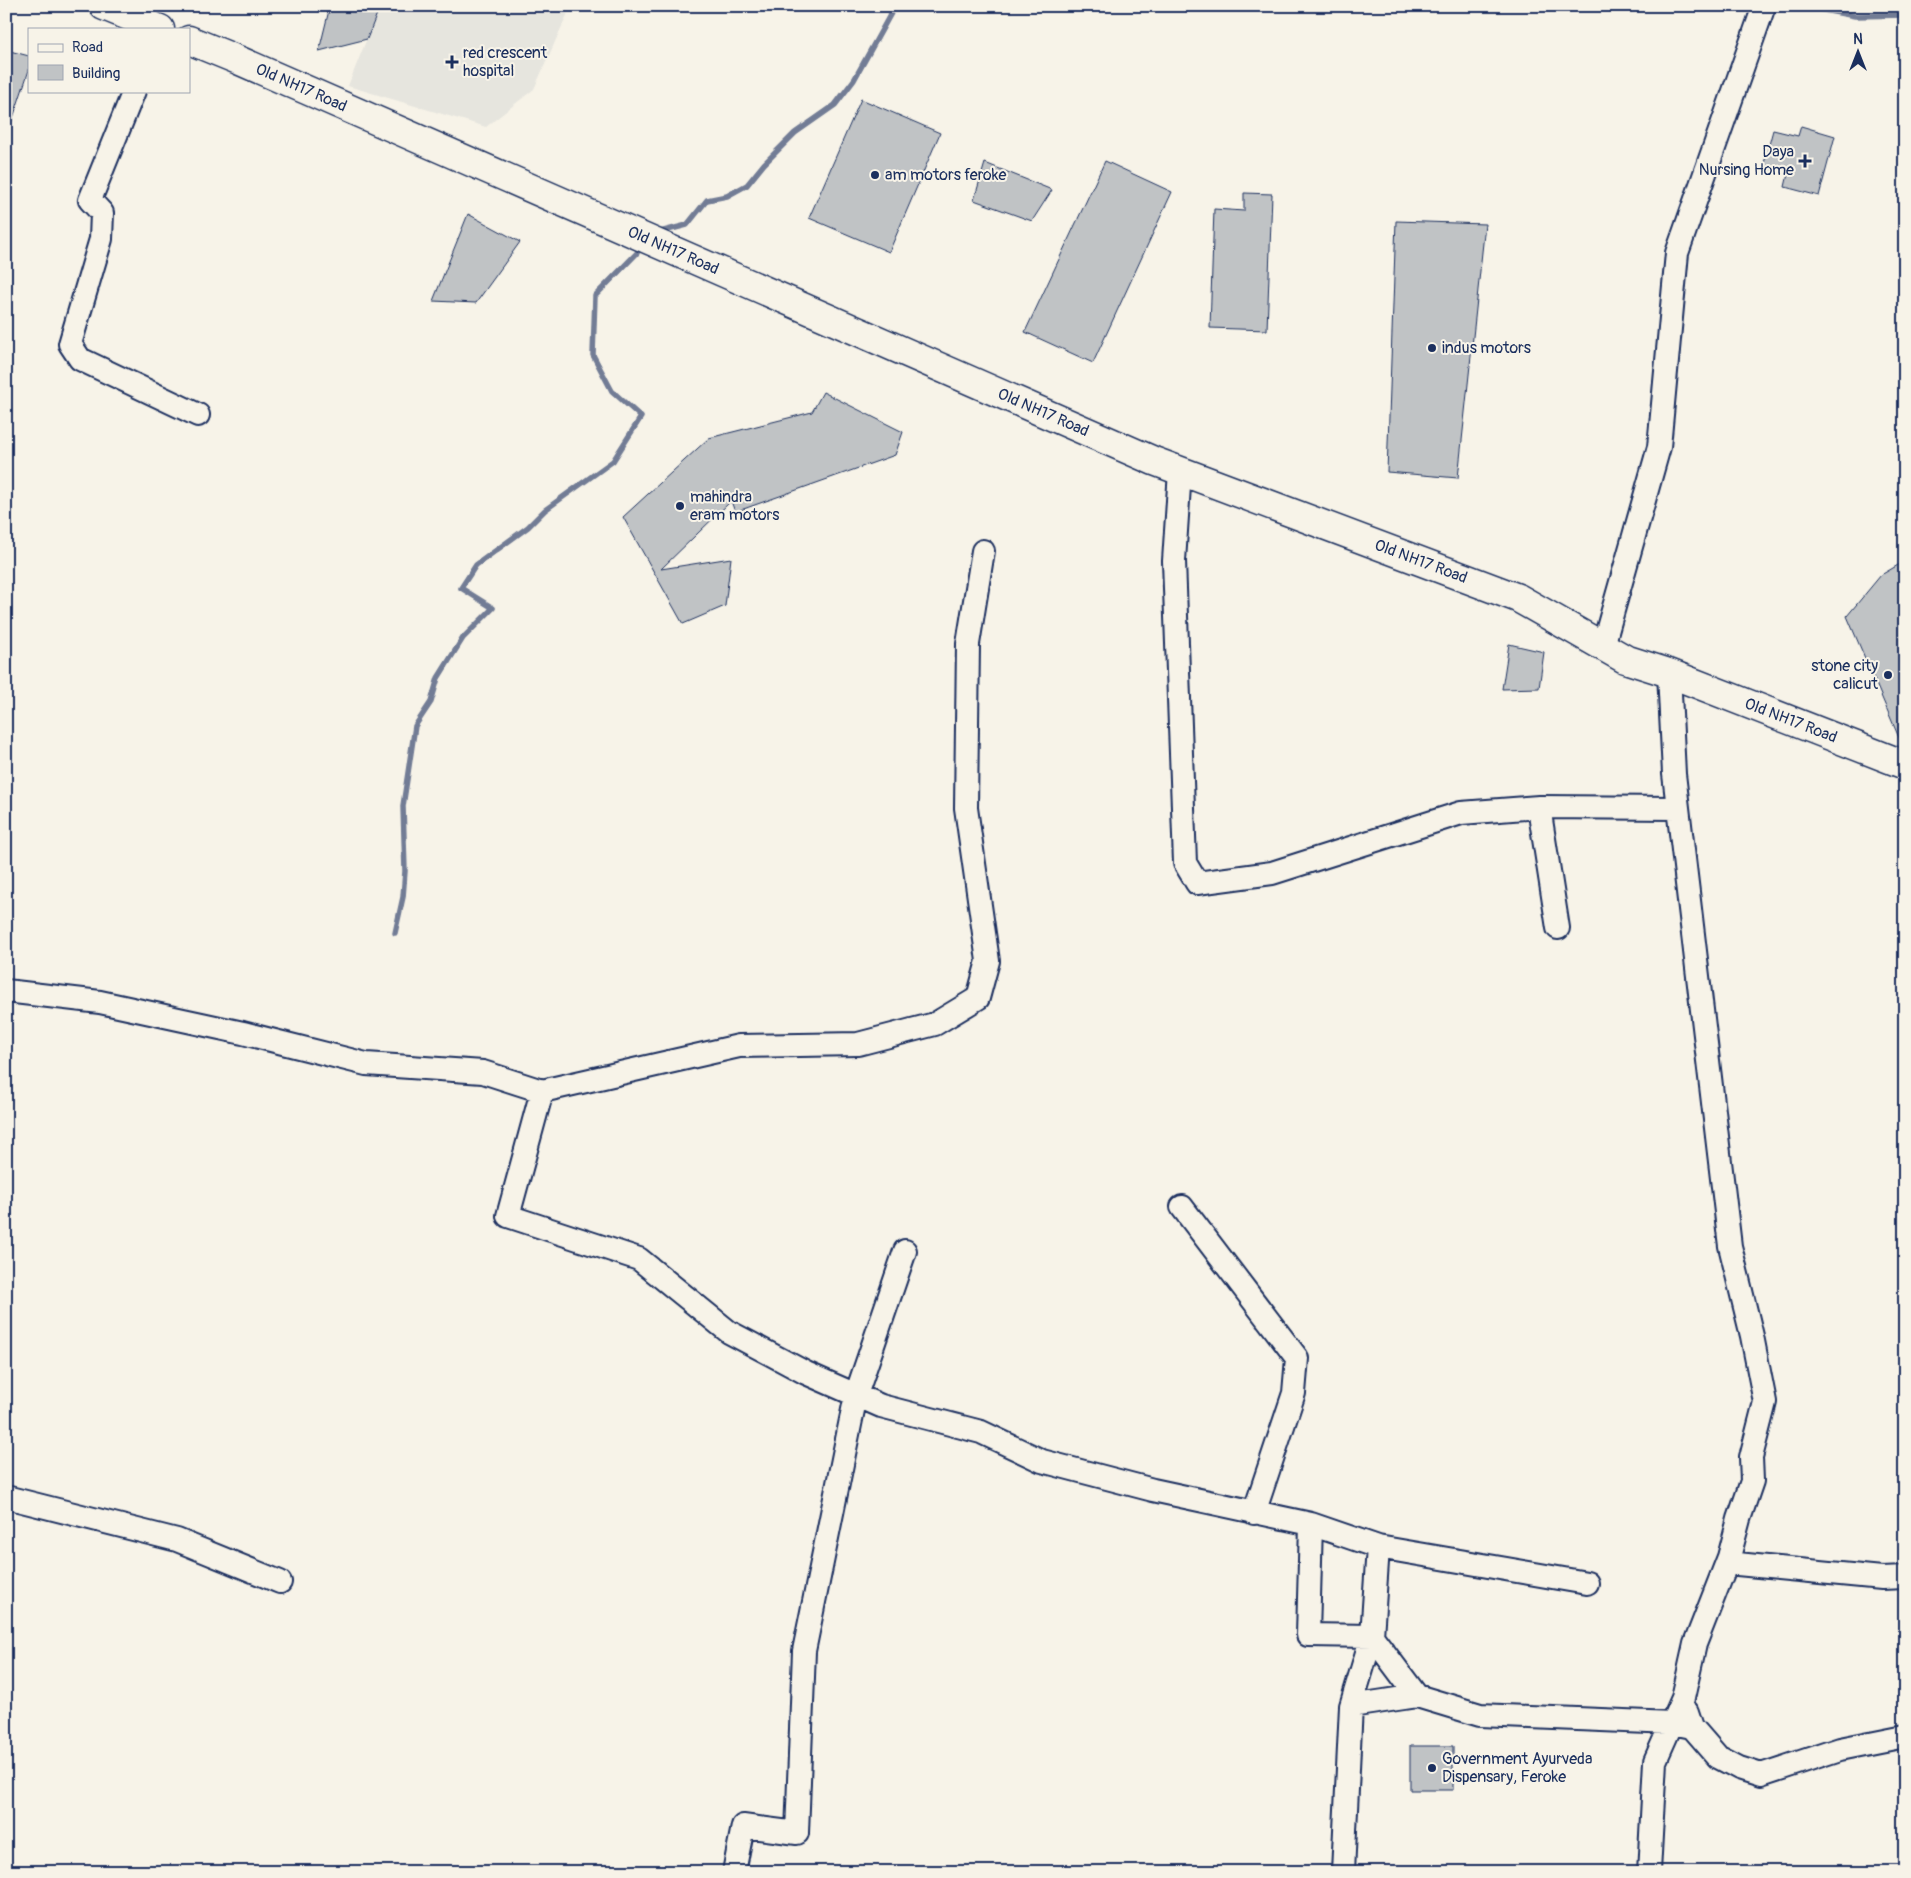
<svg xmlns="http://www.w3.org/2000/svg" width="1911" height="1878" viewBox="0 0 1911 1878" font-family="Pangolin,sans-serif">
	<style>
		.built { fill: #e6e5de }
		.lines { fill: none; stroke-linecap: round; stroke-linejoin: round }
		.stream { stroke: #727c95; stroke-width: 5.5 }
		.building { fill: #c0c3c5; stroke: #1b2f5e }
		.minor-casing { stroke: #1b2f5e; stroke-width: 26 }
		.major-casing { stroke: #1b2f5e; stroke-width: 31 }
		.minor { stroke: #f7f3e8; stroke-width: 22 }
		.major { stroke: #f7f3e8; stroke-width: 28 }
		.poi-dot { fill: #1b2f5e; stroke: #f7f3e8; stroke-width: 2 }
		.labels { text-anchor: middle; dominant-baseline: central; stroke-width: 4; stroke-linejoin: round; paint-order: stroke }
		.poi-label { font-size: 16px; fill: #1b2f5e; stroke: #f7f3e8; text-anchor: start }
		.street-label { font-size: 16px; fill: #1b2f5e; stroke: #f7f3e8 }
	</style>
	<rect width="100%" height="100%" fill="#f7f3e8"/>
	<filter id="ink" filterUnits="userSpaceOnUse"><feTurbulence type="fractalNoise" baseFrequency=".02" numOctaves="2"/><feDisplacementMap in="SourceGraphic" scale="10" xChannelSelector="R" yChannelSelector="G"/><feConvolveMatrix kernelMatrix="1 2 1 2 8 2 1 2 1" color-interpolation-filters="sRGB"/></filter>
	<g filter="url(#ink)">
		<!-- built -->
		<path class="built" d="M380,6H571L534,89L486,127L348,86Z"/>
		<g class="lines">
			<!-- stream -->
			<path class="stream" d="M1782,7L1813,8L1855,16L1905,15
				M656,233L687,225L707,200L727,196L747,185L764,164L795,133L835,105L854,80L895,6
				M395,933L403,897L405,871L403,806L415,726L431,702L438,678L463,638L493,608L461,588L476,565L528,527L545,510L613,461L641,417L612,391L593,355L595,296L637,253"/>
		</g>
		<!-- building -->
		<path class="building" d="M330,6H380L367,39L319,51Z
			M6,50L29,56V70L9,130L6,129Z
			M861,99L940,133L889,252L809,218Z
			M1801,126L1835,136L1819,196L1785,187L1788,174L1763,167L1773,130L1798,136Z
			M1105,161L1172,192L1093,363L1025,332Z
			M985,163L1052,190L1032,221L974,200Z
			M1244,193L1272,194L1267,330L1210,328L1214,209L1244,211Z
			M468,214L520,242L476,303L433,301Z
			M1396,221L1485,224L1458,478L1387,472Z
			M823,392L903,432L895,455L735,512L731,501L661,569L731,558L725,606L683,624L623,517L709,438L812,412Z
			M1905,561V748L1903,747L1847,616L1881,575Z
			M1509,644L1544,652L1539,688L1502,689Z
			M1410,1746H1453V1790H1410Z"/>
		<g class="lines">
			<!-- minor casing -->
			<g class="minor-casing">
				<path id="minor" d="M134,91L90,200L102,213L101,239L70,344L80,359L198,415
					M1180,471L1174,561L1185,863L1197,883L1272,873L1461,813L1539,807L1678,808
					M1603,646L1659,447L1677,253L1764,6
					M1539,807L1558,928
					M6,991L100,1002L243,1033L366,1064L483,1072L542,1091L508,1216L639,1259L729,1332L806,1373L881,1406L981,1432L1042,1461L1153,1490L1311,1524L1308,1635L1372,1636L1351,1706L1343,1872
					M542,1091L739,1046L858,1044L935,1024L978,998L988,961L966,808L968,644L983,551
					M1182,1207L1297,1358L1294,1393L1254,1513
					M6,1497L177,1540L280,1582
					M1311,1524L1378,1547L1372,1636L1417,1696
					M1378,1547L1587,1583
					M1727,1563L1882,1578L1905,1577
					M1351,1706L1417,1696L1480,1715L1672,1723L1692,1727
					M1687,1712L1692,1727L1718,1757L1739,1768L1761,1775L1840,1749L1905,1736
					M734,1872L743,1826L797,1833L804,1651L856,1395L905,1251
					M1649,1872L1655,1761L1683,1698L1695,1644L1729,1557L1739,1519L1752,1481L1751,1457L1765,1402L1752,1336L1730,1246L1674,774L1669,673"/>
			</g>
			<!-- major casing -->
			<g class="major-casing">
				<g id="major">
					<path d="M104,6L160,29"/>
					<path id="s1" d="M189,40L238,60L1154,461L1518,598L1625,659L1669,673L1905,765"/>
				</g>
			</g>
			<!-- minor -->
			<use href="#minor" class="minor"/>
			<!-- major -->
			<use href="#major" class="major"/>
		</g>
	</g>
	<!-- markers -->
	<g class="poi-dot">
		<path d="M449.5 54.5h5v5h5v5h-5v5h-5v-5h-5v-5h5z"/>
		<path d="M1802.5 153.5h5v5h5v5h-5v5h-5v-5h-5v-5h5z"/>
		<circle cx="875" cy="175" r="5"/>
		<circle cx="1432" cy="348" r="5"/>
		<circle cx="680" cy="506" r="5"/>
		<circle cx="1888" cy="675" r="5"/>
		<circle cx="1432" cy="1768" r="5"/>
	</g>
	<g class="labels">
		<!-- poi labels -->
		<g class="poi-label">
			<text x="463" y="53">red crescent<tspan x="463" dy="18">hospital</tspan></text>
			<text x="1794" y="152" text-anchor="end">Daya<tspan x="1794" dy="18">Nursing Home</tspan></text>
			<text x="885" y="175">am motors feroke</text>
			<text x="1442" y="348">indus motors</text>
			<text x="690" y="497">mahindra<tspan x="690" dy="18">eram motors</tspan></text>
			<text x="1878" y="666" text-anchor="end">stone city<tspan x="1878" dy="18">calicut</tspan></text>
			<text x="1442" y="1759">Government Ayurveda<tspan x="1442" dy="18">Dispensary, Feroke</tspan></text>
		</g>
		<!-- street labels -->
		<g class="street-label">
			<text stroke="none"><textPath href="#s1" startOffset="122">Old NH17 Road</textPath></text>
			<text stroke="none"><textPath href="#s1" startOffset="528">Old NH17 Road</textPath></text>
			<text stroke="none"><textPath href="#s1" startOffset="932">Old NH17 Road</textPath></text>
			<text stroke="none"><textPath href="#s1" startOffset="1338">Old NH17 Road</textPath></text>
			<text stroke="none"><textPath href="#s1" startOffset="1742">Old NH17 Road</textPath></text>
		</g>
	</g>
	<!-- margin -->
	<rect width="1911" height="1878" fill="none" stroke="#f7f3e8" stroke-width="25"/>
	<rect x="12" y="12" width="1886" height="1853" fill="none" stroke="#1b2f5e" stroke-width="2" filter="url(#ink)"/>
	<!-- legend -->
	<rect x="28" y="28" width="162" height="65" fill="#f7f3e8" stroke="#9fa5b1"/>
	<rect x="38" y="44" width="25" height="8" fill="#f7f3e8" stroke="#9fa5b1"/>
	<text x="72" y="52" font-size="15" fill="#1b2f5e">Road</text>
	<rect x="38" y="65" width="25" height="15" fill="#c0c3c5" stroke="#9fa5b1"/>
	<text x="72" y="78" font-size="15" fill="#1b2f5e">Building</text>
	<!-- north arrow -->
	<g transform="translate(1858 52)" stroke="#f7f3e8" stroke-width="4" paint-order="stroke">
	<path d="M0-4L9 19L0 12L-9 19Z" fill="#1b2f5e"/>
	<text y="-8" font-size="14" font-weight="bold" text-anchor="middle" fill="#1b2f5e">N</text>
	</g>
</svg>
